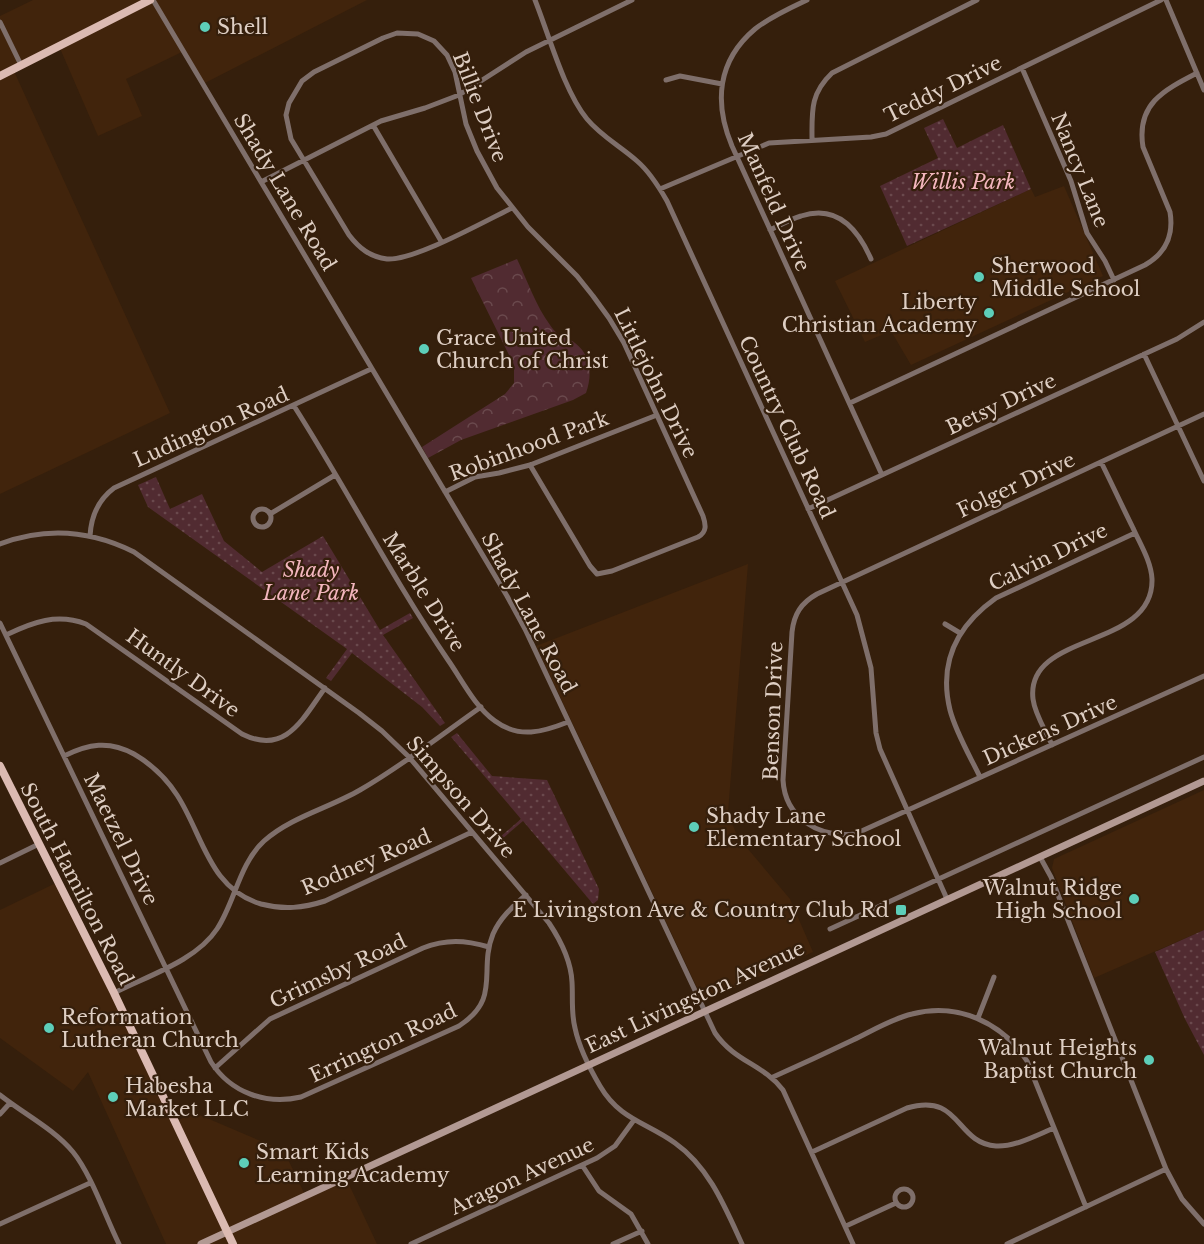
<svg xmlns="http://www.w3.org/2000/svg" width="1204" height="1244" viewBox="0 0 1204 1244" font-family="'Libre Baskerville',serif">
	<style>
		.built { fill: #41240c }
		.forest { fill: url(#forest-crowns) }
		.park { fill: url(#park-dots) }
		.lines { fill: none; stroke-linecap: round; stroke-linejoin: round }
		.minor { stroke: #7f6f6b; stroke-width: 5 }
		.secondary { stroke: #b29993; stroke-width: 7 }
		.primary { stroke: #dbbab2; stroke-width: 8 }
		.poi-dot { fill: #5dceb9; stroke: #351f0c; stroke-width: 2 }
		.labels { text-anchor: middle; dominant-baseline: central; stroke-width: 4.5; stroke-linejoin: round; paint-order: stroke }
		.poi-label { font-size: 20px; fill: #decec3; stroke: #351f0c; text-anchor: start }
		.street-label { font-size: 20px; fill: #decec3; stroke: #351f0c }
		.park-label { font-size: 20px; font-style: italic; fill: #f3b6be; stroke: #351f0c }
	</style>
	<defs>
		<pattern id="forest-crowns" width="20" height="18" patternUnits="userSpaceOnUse" patternTransform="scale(1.5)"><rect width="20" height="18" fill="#512b31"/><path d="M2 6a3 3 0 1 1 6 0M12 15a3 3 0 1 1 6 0" fill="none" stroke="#6a494d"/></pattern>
		<pattern id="park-dots" width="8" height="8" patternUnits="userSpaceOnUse" patternTransform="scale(1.5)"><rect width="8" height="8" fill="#512b31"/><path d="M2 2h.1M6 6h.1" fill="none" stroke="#6a494d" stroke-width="1.8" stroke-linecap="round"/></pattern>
	</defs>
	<rect width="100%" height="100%" fill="#351f0c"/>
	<!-- built -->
	<path class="built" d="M33,0H367L203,84L184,51L126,79L142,116L98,136L59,46L13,69L170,413L0,494V16Z
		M1064,186L1103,276L911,365L891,331L865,342L835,281L1031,189L1035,197Z
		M748,564L728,812L737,836L790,899L813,952L706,1001L702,998L536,646Z
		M1204,790V930L1094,978L1052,868L1054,859Z
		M58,882L176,1121L195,1113L284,1151L305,1195L345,1176L377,1244H166L88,1072L73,1091L0,1038V910Z"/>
	<!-- forest -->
	<path class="forest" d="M517,259C527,280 536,306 550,325C561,341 564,334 575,343C592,356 592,376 586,393L573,400L461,440L428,458L422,447L505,394L514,383V365L471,278Z"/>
	<!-- park -->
	<path class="park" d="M943,119L957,148L1003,125L1031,189L907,246L880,186L938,158L924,128Z
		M156,477L170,509L202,494L224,541L262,572L323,536L380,630L410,613L413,618L383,635L445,723L440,726L422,707L352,653L331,681L326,678L347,649L148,507L138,485Z
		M457,733L492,776L547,780L599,889L598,900L593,904L523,821L495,845L493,843L521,819L451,737Z
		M1204,930V1055L1185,1019L1155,952Z"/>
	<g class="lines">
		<!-- minor -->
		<path class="minor" d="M153,0L507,596L525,629L715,1033C735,1062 763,1064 783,1090L853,1244
			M535,0C549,35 564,91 587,119C601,136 620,146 637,161C650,172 659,187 667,201L857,615L871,668L876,733L880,749L947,899
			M807,0C790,8 770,17 755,29C717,61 714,103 732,146L882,475
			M1166,0L1204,90
			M0,22L21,65
			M1022,68L1071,181L1087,233L1105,261L1114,280
			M666,80L680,76L722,84
			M373,125L441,241
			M812,140C812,111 810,94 832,73L977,0
			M261,182L381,121L425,108L459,95L526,52L632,0
			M660,189L769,143L871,137L886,134L1161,0
			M512,208C485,221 414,261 387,259C370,257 359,248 349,235L291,139L286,115L289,103L302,81L314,72L383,38L397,33L418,34L434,41L447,55L455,72L466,124L477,151L497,188L528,227L577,276L593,296L609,318L624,343L703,516C706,525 707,532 698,537L612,571L597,574L590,566L530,465
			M770,230C780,225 791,219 801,216C837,204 858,229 871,259
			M1144,354L1204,481
			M850,403L1145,265C1166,253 1174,236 1170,212L1143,147C1136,104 1164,90 1197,73
			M294,406C347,489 392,578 448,660C462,680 475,707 495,721C519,739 543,732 568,722
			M1204,414L817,594C801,603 794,614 792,632L783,780C785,818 819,838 855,834L1204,676
			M445,492L475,477L499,473L530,465L657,415
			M808,509L1177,339L1204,322
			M253 518a9 9 0 1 1 18 0a9 9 0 1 1-18 0Z
			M270,514L335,475
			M90,536C91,517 98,500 114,488L371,369
			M0,544C45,527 90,530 134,552L359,713L382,731L409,757L549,923C561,941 571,961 572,982C573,997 571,1013 575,1028C579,1047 590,1069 600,1086C620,1120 646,1122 675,1143C709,1167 725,1207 742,1244
			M0,623L211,1062C231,1093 266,1105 301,1097L459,1026C502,998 478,971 493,934C500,918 512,907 526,895
			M945,624L960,633
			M6,635C33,622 57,613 86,624L242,734C286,756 303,718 325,688
			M1052,745C1046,731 1035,715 1033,699C1025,631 1154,650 1152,579C1151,561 1140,544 1133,528C1122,506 1112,484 1101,462
			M64,756C88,744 109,740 134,754C151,764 166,778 177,795C203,835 209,889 261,904C284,910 303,908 325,901L472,832
			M980,777C970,756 956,733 950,710C938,661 958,625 996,598L1135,533
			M1040,857L1051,877L1166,1169L1182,1199L1204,1224
			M0,863L39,844
			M830,929L1204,757
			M114,993C147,976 196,961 217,929C235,902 239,864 264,841C291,817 329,808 360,790C402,766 441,735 481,707
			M978,1018L994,977
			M215,1068L270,1019L423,948C446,939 465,940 489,947
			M773,1077C800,1065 826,1053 853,1040C872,1031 891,1019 912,1014C957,1002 1002,1022 1027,1061L1086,1207
			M0,1095C24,1114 54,1129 73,1152C91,1174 106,1218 119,1244
			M0,1114L10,1103
			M812,1152L907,1108C961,1092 955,1143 996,1146C1015,1147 1037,1135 1054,1128
			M582,1165L599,1191L631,1214L648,1244
			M895 1198a9 9 0 1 1 18 0a9 9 0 1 1-18 0Z
			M0,1224L90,1183
			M846,1226L896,1203
			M411,1244L597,1158L615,1146L634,1120
			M613,1244L642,1231
			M1007,1244L1166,1169"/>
		<!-- secondary -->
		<path class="secondary" d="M201,1244L1204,781"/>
		<!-- primary -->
		<path class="primary" d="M0,76L150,0
			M0,766L114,993L233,1244"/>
	</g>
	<!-- markers -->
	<g class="poi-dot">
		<circle cx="205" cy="27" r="6"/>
		<circle cx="979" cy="277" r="6"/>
		<circle cx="989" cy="313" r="6"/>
		<circle cx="424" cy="349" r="6"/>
		<circle cx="694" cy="827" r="6"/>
		<circle cx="1134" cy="899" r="6"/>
		<rect x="895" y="904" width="12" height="12" rx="3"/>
		<circle cx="49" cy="1028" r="6"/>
		<circle cx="1149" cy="1060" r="6"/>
		<circle cx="113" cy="1097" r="6"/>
		<circle cx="244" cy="1163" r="6"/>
	</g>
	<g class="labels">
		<!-- poi labels -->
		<g class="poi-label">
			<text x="217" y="27">Shell</text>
			<text x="991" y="266">Sherwood<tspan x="991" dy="23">Middle School</tspan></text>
			<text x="977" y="302" text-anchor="end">Liberty<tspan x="977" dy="23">Christian Academy</tspan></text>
			<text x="436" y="338">Grace United<tspan x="436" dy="23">Church of Christ</tspan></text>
			<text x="706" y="816">Shady Lane<tspan x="706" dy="23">Elementary School</tspan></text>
			<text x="1122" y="888" text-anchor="end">Walnut Ridge<tspan x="1122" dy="23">High School</tspan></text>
			<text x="889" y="910" text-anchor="end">E Livingston Ave &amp; Country Club Rd</text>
			<text x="61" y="1017">Reformation<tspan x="61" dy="23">Lutheran Church</tspan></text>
			<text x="1137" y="1048" text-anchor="end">Walnut Heights<tspan x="1137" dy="23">Baptist Church</tspan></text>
			<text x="125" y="1086">Habesha<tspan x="125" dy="23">Market LLC</tspan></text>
			<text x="256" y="1152">Smart Kids<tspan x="256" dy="23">Learning Academy</tspan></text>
		</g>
		<!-- street labels -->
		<g class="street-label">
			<text transform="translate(943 89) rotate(-26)">Teddy Drive</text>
			<text transform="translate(480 107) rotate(69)">Billie Drive</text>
			<text transform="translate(1080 170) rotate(68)">Nancy Lane</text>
			<text transform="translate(285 192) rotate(59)">Shady Lane Road</text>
			<text transform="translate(774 202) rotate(66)">Manfeld Drive</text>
			<text transform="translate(656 383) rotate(64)">Littlejohn Drive</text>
			<text transform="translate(1001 404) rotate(-25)">Betsy Drive</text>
			<text transform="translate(211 427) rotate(-24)">Ludington Road</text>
			<text transform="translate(787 427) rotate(65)">Country Club Road</text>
			<text transform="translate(529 446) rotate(-20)">Robinhood Park</text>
			<text transform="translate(1016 485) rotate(-25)">Folger Drive</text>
			<text transform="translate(1048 557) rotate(-26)">Calvin Drive</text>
			<text transform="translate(424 592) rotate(58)">Marble Drive</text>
			<text transform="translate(529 613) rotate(62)">Shady Lane Road</text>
			<text transform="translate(183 673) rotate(36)">Huntly Drive</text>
			<text transform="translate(773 711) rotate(-88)">Benson Drive</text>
			<text transform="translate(1050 730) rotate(-24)">Dickens Drive</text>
			<text transform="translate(461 797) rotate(49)">Simpson Drive</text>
			<text transform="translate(121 839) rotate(64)">Maetzel Drive</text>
			<text transform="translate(366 862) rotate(-23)">Rodney Road</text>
			<text transform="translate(77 884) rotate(63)">South Hamilton Road</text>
			<text transform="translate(338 971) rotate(-25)">Grimsby Road</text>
			<text transform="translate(695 997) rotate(-25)">East Livingston Avenue</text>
			<text transform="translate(383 1043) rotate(-25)">Errington Road</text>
			<text transform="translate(522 1176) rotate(-25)">Aragon Avenue</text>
		</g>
		<!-- park labels -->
		<g class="park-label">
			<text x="963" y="182">Willis Park</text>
			<text x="311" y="570">Shady<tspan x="311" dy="23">Lane Park</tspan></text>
		</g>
	</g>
</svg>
